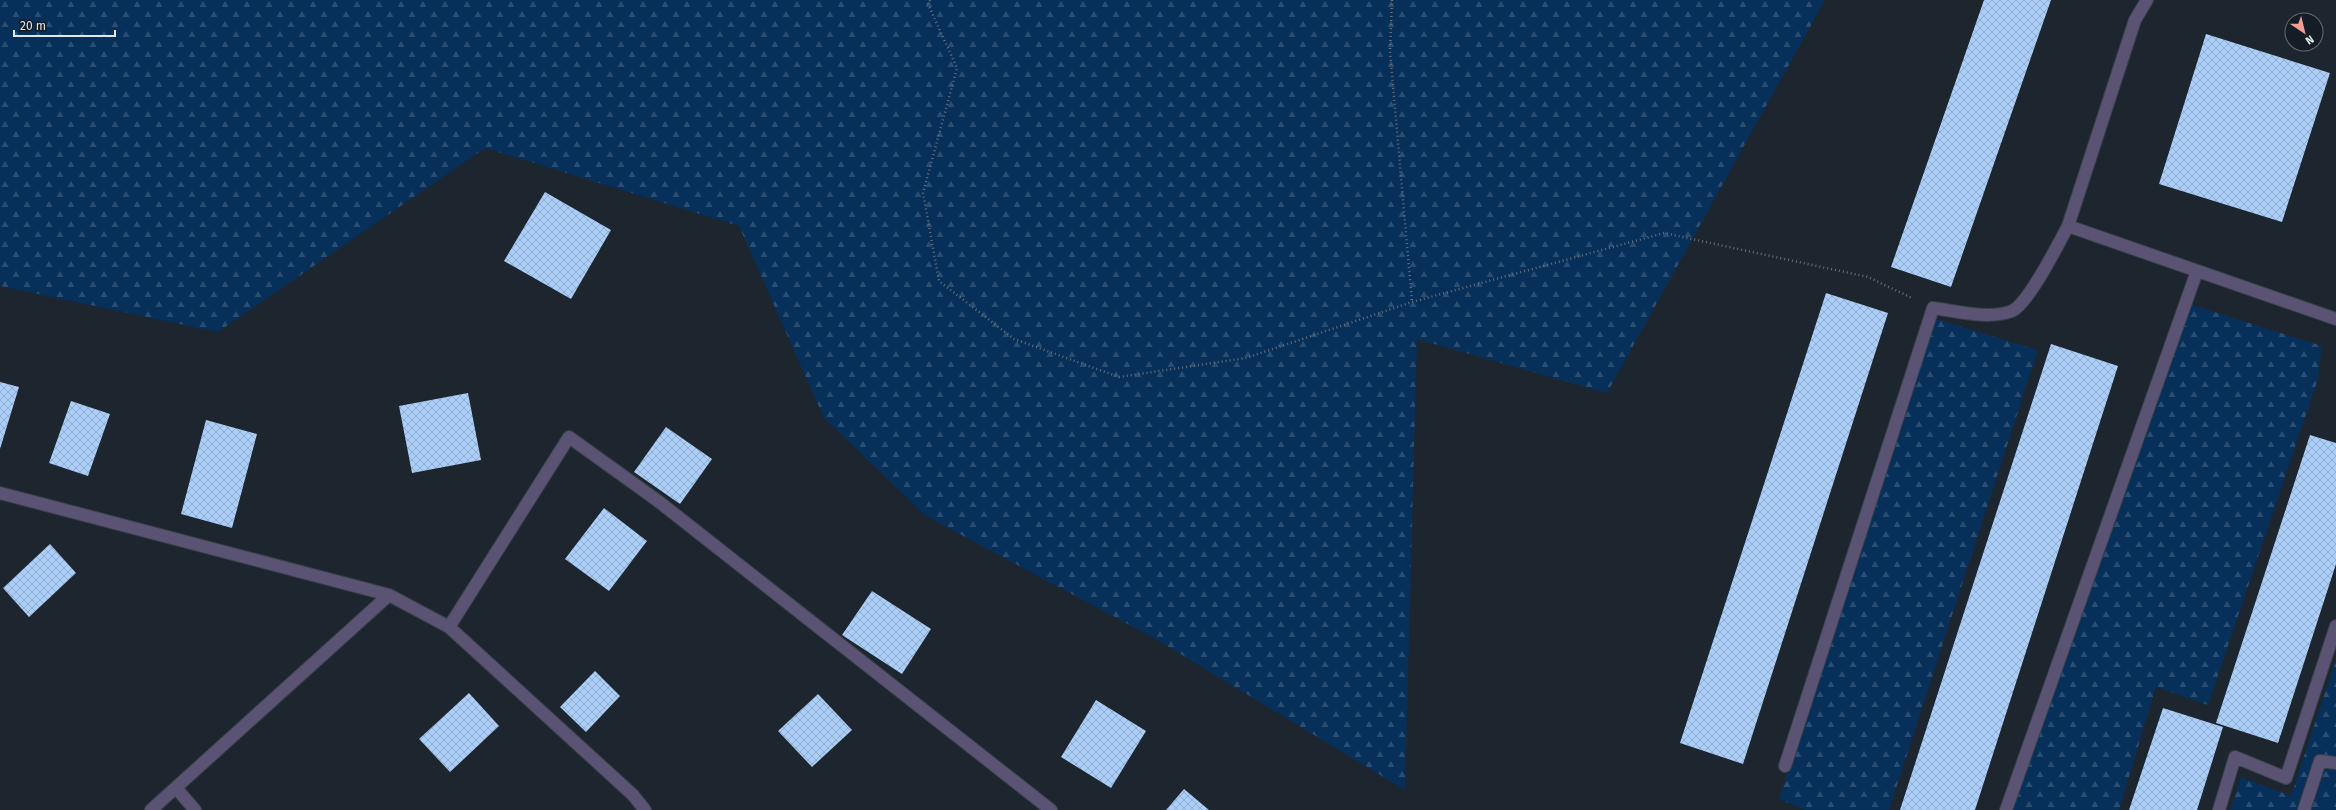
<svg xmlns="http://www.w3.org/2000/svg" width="2336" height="810" viewBox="0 0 2336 810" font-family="'Fira Sans',sans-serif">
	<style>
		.forest { fill: url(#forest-firs) }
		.building { fill: url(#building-cross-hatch) }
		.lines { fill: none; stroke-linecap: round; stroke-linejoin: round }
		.lane-casing { stroke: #38404a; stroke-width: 14 }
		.street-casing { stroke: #38404a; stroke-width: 14 }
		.path { stroke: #676f77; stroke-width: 2.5; stroke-dasharray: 1 3; stroke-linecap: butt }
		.lane { stroke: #5b5373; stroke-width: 12 }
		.street { stroke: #5b5373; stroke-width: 12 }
	</style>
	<defs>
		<pattern id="forest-firs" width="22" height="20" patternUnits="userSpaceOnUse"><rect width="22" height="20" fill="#062f5a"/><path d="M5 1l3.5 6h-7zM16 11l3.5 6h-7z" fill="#2a4d72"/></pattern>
		<pattern id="building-cross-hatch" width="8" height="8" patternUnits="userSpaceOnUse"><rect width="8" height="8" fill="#abcef8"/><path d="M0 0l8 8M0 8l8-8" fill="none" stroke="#91accc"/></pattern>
	</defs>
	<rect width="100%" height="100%" fill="#1d252f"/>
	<!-- forest -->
	<path class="forest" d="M0,0H1825L1607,393L1417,339L1405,790L1154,638L926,516L824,418L739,226L485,148L218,332L0,286Z
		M2180,301L2322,346L2318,379L2208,705L2156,687L2119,810H2013Z
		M1936,319L2038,350L1889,810H1805L1779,799Z
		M2336,659V810H2230L2241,777L2291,796Z"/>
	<!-- building -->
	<path class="building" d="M1984,0H2051L1951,287L1891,267Z
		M2206,34L2330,73L2282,222L2159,184Z
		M545,192L611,230L571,299L504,261Z
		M1826,293L1888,313L1743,764L1680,743Z
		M2051,344L2118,366L1975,810H1900Z
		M0,382L19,387L0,449Z
		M468,393L481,460L412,473L399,406Z
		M71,401L110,414L88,476L49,463Z
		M206,420L257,434L232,528L181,514Z
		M666,427L712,459L680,504L634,472Z
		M2310,435L2336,443V564L2278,743L2216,723Z
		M604,508L647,541L609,591L565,559Z
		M50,544L76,573L29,617L3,588Z
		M872,591L931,629L902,674L842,635Z
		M595,671L620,696L586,732L560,707Z
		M469,693L499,726L450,772L419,739Z
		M818,694L852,730L812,767L778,731Z
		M1096,700L1146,731L1111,788L1061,757Z
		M2163,708L2223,727L2197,810H2129Z
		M1184,789L1209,810H1166Z"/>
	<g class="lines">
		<!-- lane casing -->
		<g class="lane-casing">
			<path id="lane" d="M2068,226L2135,20L2147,0
				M1785,766L1933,308C1957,311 1988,320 2012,311C2028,304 2059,243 2068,226L2336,319
				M2006,810L2197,271
				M2219,810L2235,757L2286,778L2336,626
				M2304,810L2320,761L2336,763"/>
		</g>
		<!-- street casing -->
		<g class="street-casing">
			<path id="street" d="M0,493L389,595L449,627L633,795L645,810
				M449,627L569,437L658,501L1051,810
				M176,788L195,810
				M151,810L389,595"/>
		</g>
		<!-- path -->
		<path class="path" d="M930,0L928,4L957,68L923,193L939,281L1014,339L1119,377L1246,358L1412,302L1664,233L1868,277L1912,298
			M1392,0L1390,51L1412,302"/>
		<!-- lane -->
		<use href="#lane" class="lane"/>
		<!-- street -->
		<use href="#street" class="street"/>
	</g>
	<!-- north arrow -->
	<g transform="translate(2304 32) rotate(145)"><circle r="19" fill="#141c25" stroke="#666d75"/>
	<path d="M0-3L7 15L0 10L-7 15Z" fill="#f59c90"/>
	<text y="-6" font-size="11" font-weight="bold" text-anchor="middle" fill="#e1e7ed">N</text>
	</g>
	<!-- scale -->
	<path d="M14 30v6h101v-6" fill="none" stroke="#e1e7ed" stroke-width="2"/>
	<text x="20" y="30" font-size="12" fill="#e1e7ed" stroke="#141c25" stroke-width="3" paint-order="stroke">20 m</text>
</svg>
